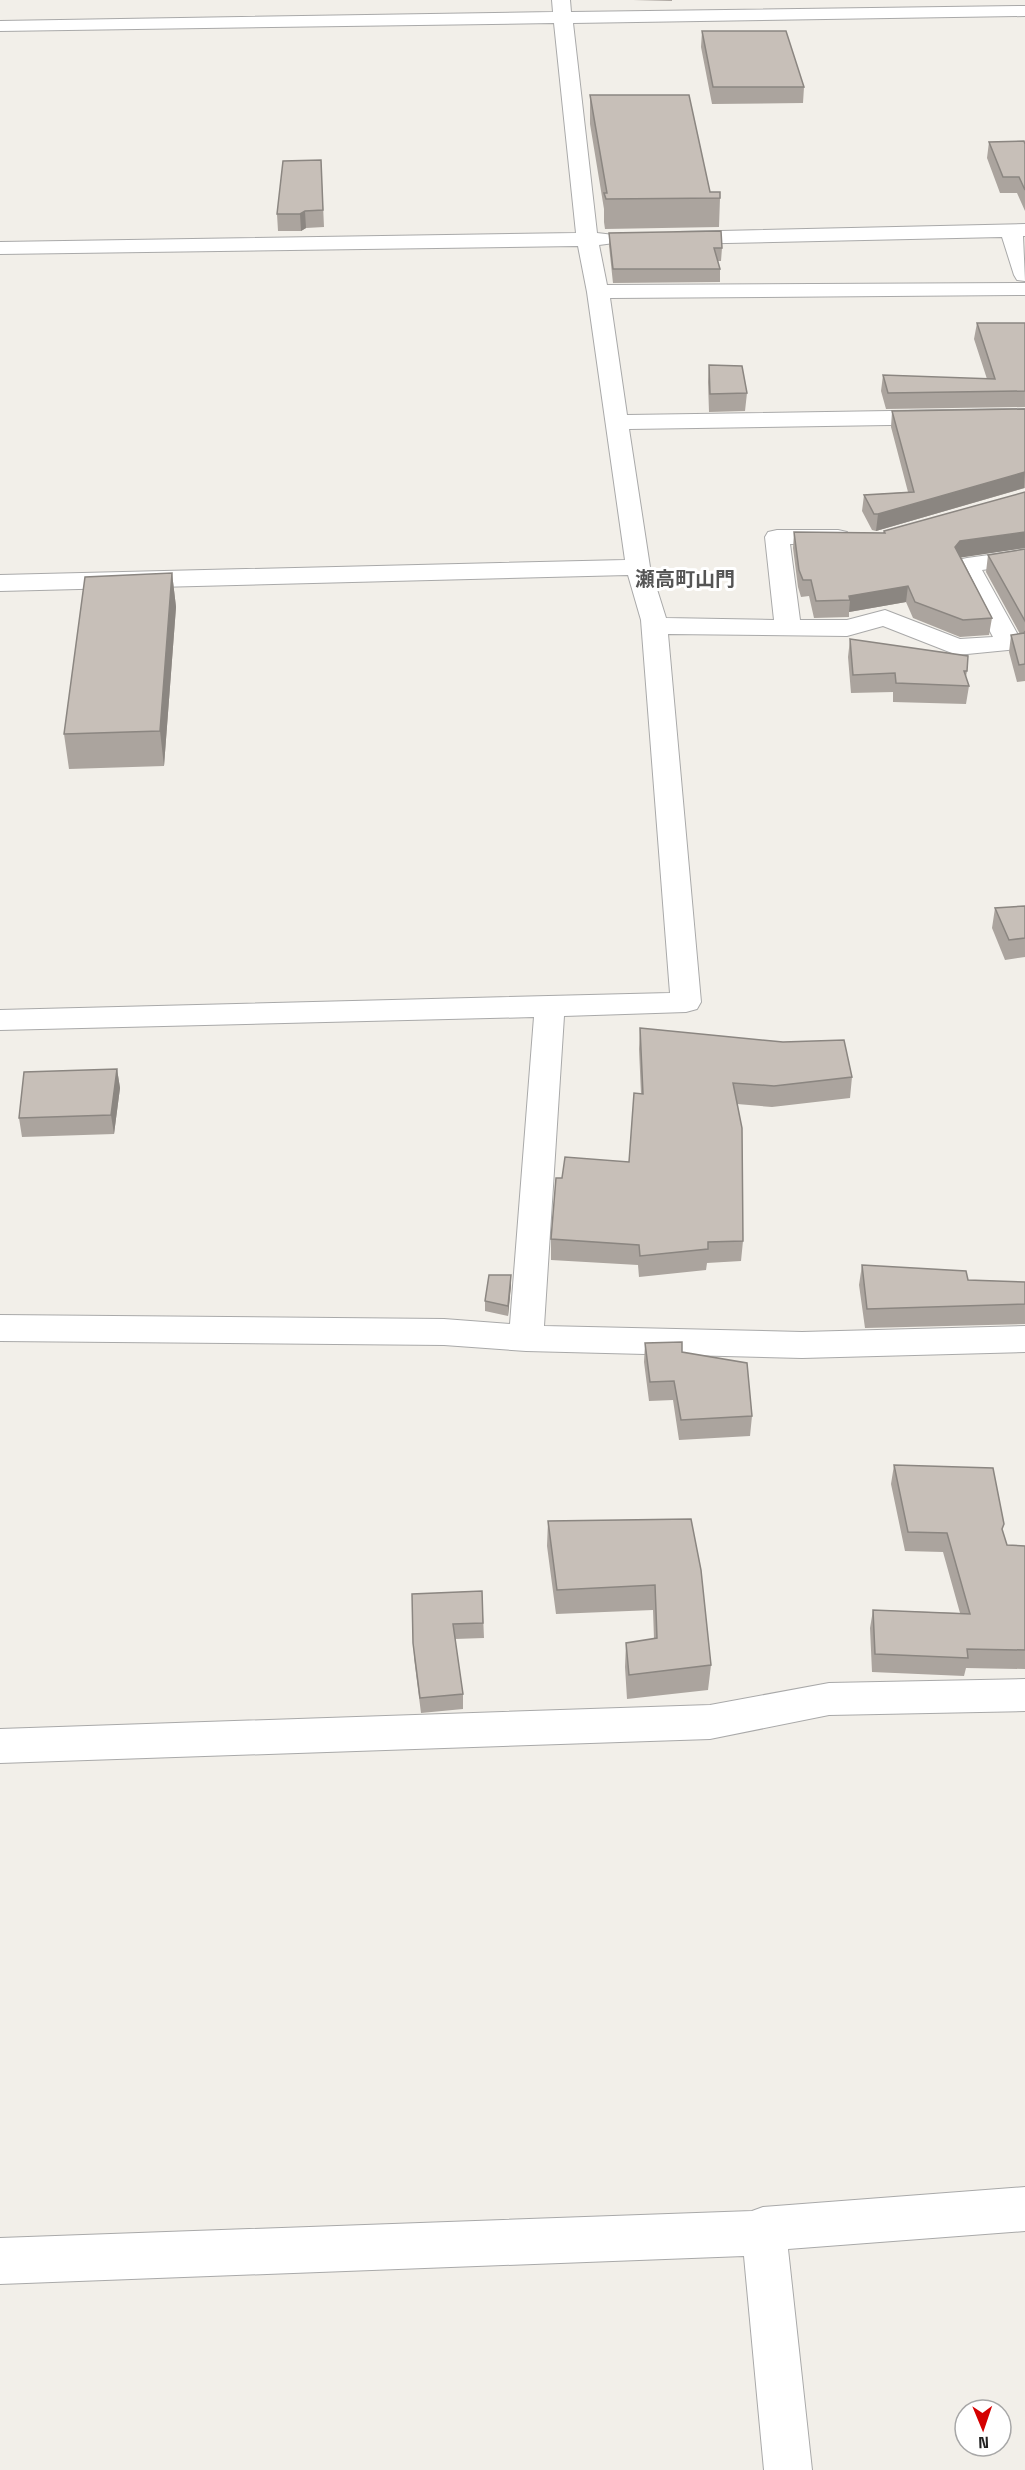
<svg xmlns="http://www.w3.org/2000/svg" width="1025" height="2470" viewBox="0 0 1025 2470" font-family="'Space Grotesk','Noto Sans JP',sans-serif">
	<style>
		.lines { fill: none; stroke-linecap: round; stroke-linejoin: round }
		.minor-casing { stroke: #a9a9a9; stroke-width: 2 }
		.minor { fill: #fff; fill-rule: evenodd }
		.wall { fill: #aba49e }
		.shaded-wall { fill: #8b8681 }
		.building { fill: #c7bfb8; stroke: #8b8681; stroke-width: 1.5 }
		.labels { text-anchor: middle; dominant-baseline: central; stroke-width: 6; stroke-linejoin: round; paint-order: stroke }
		.far-quarter-label { font-size: 20px; font-weight: bold; fill: #555; stroke: #fff }
	</style>
	<rect width="100%" height="100%" fill="#f2efe9"/>
	<g class="lines">
		<!-- minor casing -->
		<g class="minor-casing">
			<path id="minor" d="M552,0H570L571,12L1025,6V16L573,23L597,233L614,235L617,239L614,243L599,245L607,285L1025,283V295L610,298L627,415L1025,409V423L629,429L650,567L666,618L774,620L765,537L768,532L777,530H838L847,532L850,537L847,542L838,544H790L800,620H847L885,610L960,639L993,637L955,565L958,560L967,558L1025,550V564L982,570L1023,644L1019,649L957,655L883,626L847,636L668,634L701,1002L697,1009L686,1012L564,1016L544,1326L802,1332L1025,1326V1352L802,1358L526,1351L444,1345L0,1341V1315L444,1319L510,1324L534,1017L0,1030V1010L670,993L641,620L628,575L0,591V575L625,560L587,292L578,246L0,254V242L576,233L554,23L0,31V21L553,12Z
				M1025,224V236H1023L1025,281L1017,280L1014,275L1002,237L677,244L670,242L667,238L670,234L677,232Z
				M1025,1679V1711L829,1715L710,1739L0,1763V1729L710,1705L829,1683Z
				M1025,2187V2231L788,2249L812,2470H764L744,2256L0,2284V2238L752,2211L763,2207Z"/>
		</g>
		<!-- minor -->
		<use href="#minor" class="minor"/>
	</g>
	<!-- wall -->
	<path class="wall" d="M633,0H672V1Z
		M702,31L804,87L803,103L712,104L701,47Z
		M590,95L710,192L720,198L719,227L605,229L604,222V209L590,124Z
		M989,142L1025,144V211L1017,193H1000L987,158Z
		M321,160L324,227L306,228L301,231H278L277,214Z
		M609,233L722,248L721,261H718L720,269V282L613,283L609,246Z
		M977,323H1025V407L886,409L881,391L883,375L987,379L974,339Z
		M709,365L747,393L745,411L709,412L708,382Z
		M1025,409V488L876,531L872,530L862,511L864,495L908,492L891,427L892,411Z
		M884,531L1025,548L961,557L992,618L989,635L960,637L913,618L906,602L849,612V617L814,618L809,596L801,597L798,587L793,548L794,532L883,533Z
		M1025,549V681L1017,682L1009,652L1011,635L1020,634L986,572L988,555Z
		M172,573L176,607L164,766L69,769L64,734Z
		M850,639L967,671L966,677L969,686L966,704L893,702V692L851,693L848,657Z
		M1025,906V957L1005,960L992,928L995,908Z
		M640,1028L852,1077L850,1098L772,1107L737,1104L743,1241L741,1261L707,1263L706,1270L639,1277L638,1265L551,1260V1239L562,1178L629,1162L641,1094L639,1049Z
		M117,1069L120,1088L114,1134L22,1137L19,1118Z
		M862,1265L968,1280L1025,1282V1324L865,1328L859,1285Z
		M511,1285L508,1316L485,1311V1301Z
		M645,1343L682,1352L752,1416L750,1436L679,1440L673,1400L649,1401L644,1362Z
		M894,1465L1002,1530L1007,1545L1025,1546V1669L966,1668L964,1676L872,1672L870,1628L873,1610L960,1613L943,1552L905,1551L891,1484Z
		M691,1519L711,1665L708,1690L627,1699L625,1667L626,1643L654,1639L653,1610L556,1614L547,1546L548,1521Z
		M482,1591L484,1638L455,1639L463,1694V1709L421,1713L414,1658L412,1594Z"/>
	<!-- shaded-wall -->
	<path class="shaded-wall" d="M305,211L306,228L301,231L300,214Z
		M1025,472L1024,488L876,531L878,514Z
		M1025,532V548L958,558L955,547L960,541Z
		M172,573L176,607L164,766L160,731Z
		M908,586L906,602L849,612L850,600L849,596Z
		M117,1069L120,1088L114,1134L111,1115Z
		M511,1275V1285L508,1316V1306Z"/>
	<!-- building -->
	<path class="building" d="M702,31H786L804,87H713Z
		M590,95H689L710,192H720V198L606,199L604,193H607Z
		M1024,141L1025,144V190L1019,177H1003L989,142Z
		M321,160L323,210L305,211L300,214H277L283,161Z
		M721,231L722,248H714L720,269H613L609,233Z
		M977,323H1025V391L888,393L883,375L995,379Z
		M709,365L742,366L747,393L710,394Z
		M1025,409V472L878,514H874L864,495L914,492L892,411Z
		M1025,492V532L960,541L955,547L992,618L963,620L915,602L908,586L849,596L850,600L816,601L811,580H803L799,570L794,532L885,533L884,531Z
		M1025,549V621L988,555Z
		M172,573L160,731L64,734L85,577Z
		M1025,631V664L1019,665L1011,635L1024,633Z
		M850,639L968,656L967,671H964L969,686L896,683L895,673L853,675Z
		M1025,906V938L1009,940L995,908Z
		M640,1028L783,1042L844,1040L852,1077L774,1086L733,1083L742,1128L743,1241L708,1242V1249L640,1256L639,1245L551,1239L556,1178H562L565,1157L629,1162L634,1093L643,1094Z
		M117,1069L111,1115L19,1118L24,1072Z
		M862,1265L966,1271L968,1280L1025,1282V1304L867,1309Z
		M489,1275H511L508,1306L485,1301Z
		M682,1342V1352L747,1363L752,1416L681,1420L674,1381L650,1382L645,1343Z
		M894,1465L993,1468L1004,1524L1002,1529L1007,1545L1025,1546V1650L967,1649L968,1658L875,1654L873,1610L970,1614L947,1533L908,1532Z
		M691,1519L701,1570L711,1665L629,1675L626,1643L657,1638L655,1585L557,1590L548,1521Z
		M482,1591L483,1623L453,1624L463,1694L420,1698L413,1643L412,1594Z"/>
	<g class="labels">
		<!-- far-quarter labels -->
		<g class="far-quarter-label">
			<text x="685" y="579">瀬高町山門</text>
		</g>
	</g>
	<!-- north arrow -->
	<g transform="translate(983 2428) rotate(178)"><circle r="28" fill="#ffffff" stroke="#a7a7a7" stroke-width="1.5"/>
	<path d="M0-4.5L10 22L0 15L-10 22Z" fill="#d40000"/>
	<text y="-9" font-size="16" font-weight="bold" text-anchor="middle" fill="#222222">N</text>
	</g>
</svg>
